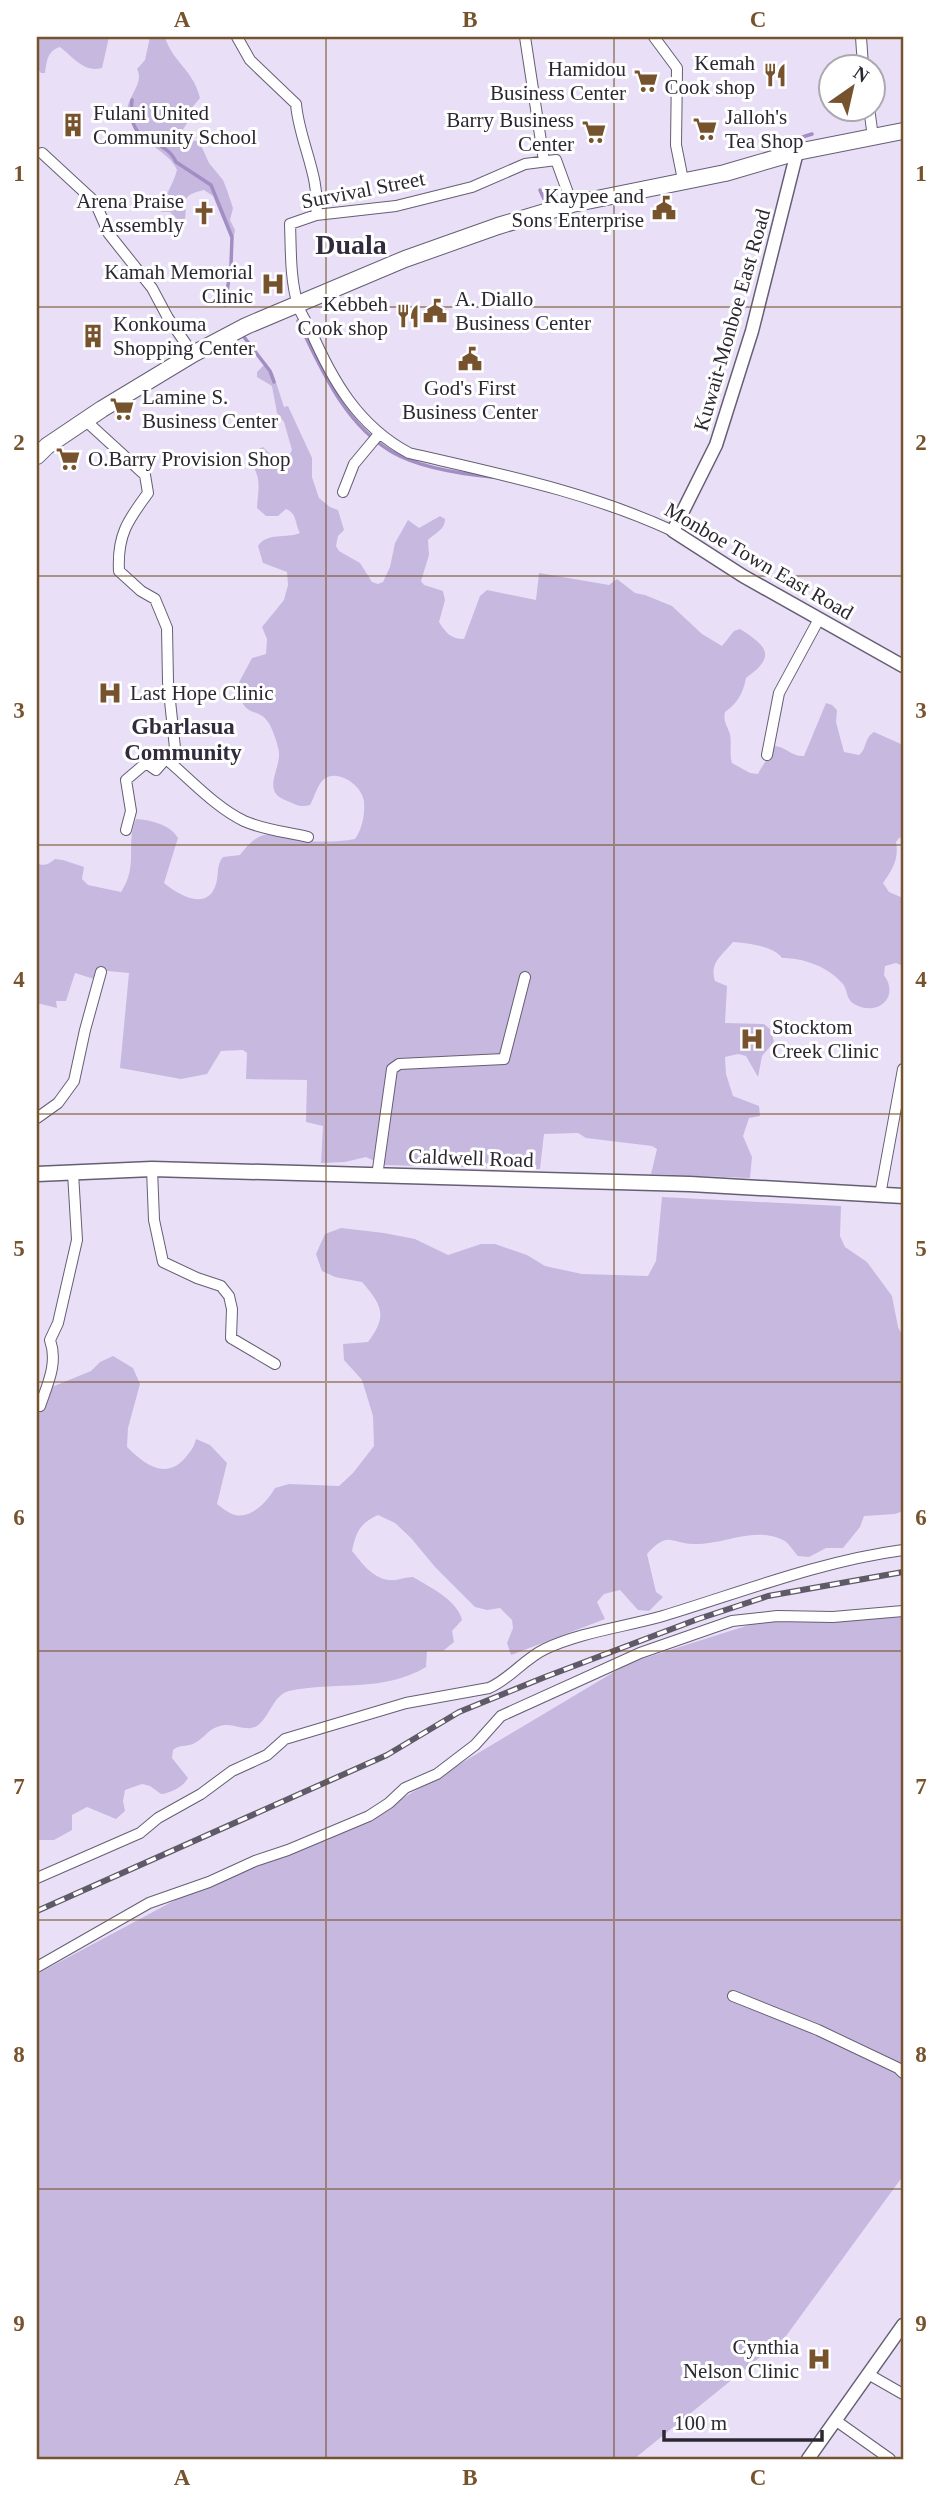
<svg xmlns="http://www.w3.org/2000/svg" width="940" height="2496" viewBox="0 0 940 2496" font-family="Georgia,serif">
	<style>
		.green { fill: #c7b8e0 }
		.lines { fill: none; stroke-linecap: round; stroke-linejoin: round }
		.stream { stroke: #a38ec4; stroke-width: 3.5 }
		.minor-casing { stroke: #665e73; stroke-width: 12 }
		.tertiary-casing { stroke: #665e73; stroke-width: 15 }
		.secondary-casing { stroke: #665e73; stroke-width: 17 }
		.trunk-casing { stroke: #665e73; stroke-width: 18 }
		.minor { stroke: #fff; stroke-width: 10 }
		.tertiary { stroke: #fff; stroke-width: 12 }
		.secondary { stroke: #fff; stroke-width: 14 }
		.trunk { stroke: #fff; stroke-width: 16 }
		.rail-casing { stroke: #5f5a67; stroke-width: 6 }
		.rail { stroke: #fff; stroke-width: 3.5; stroke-dasharray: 10; stroke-linecap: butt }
		.grid { fill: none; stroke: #77532d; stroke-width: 2; stroke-opacity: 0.55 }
		.labels { text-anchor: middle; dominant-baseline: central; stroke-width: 6; stroke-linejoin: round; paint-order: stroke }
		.poi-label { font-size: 21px; fill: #2c2832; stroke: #fff; text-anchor: end }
		.street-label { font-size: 21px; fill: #2c2832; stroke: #fff }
		.neighbourhood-label { font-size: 23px; font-weight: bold; fill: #322b3d; stroke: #fff }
		.district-label { font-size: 28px; font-weight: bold; fill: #322b3d; stroke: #fff }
		.neatline { fill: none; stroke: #77532d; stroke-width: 2.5 }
		.grid-label { font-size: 23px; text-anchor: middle; font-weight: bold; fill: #77532d }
	</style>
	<rect width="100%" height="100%" fill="#e9e0f8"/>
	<!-- green -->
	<path class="green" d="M37,37H109L102,68C84,73 73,57 60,47C47,51 47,61 45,73H41L37,68Z
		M150,37H165C173,63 193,69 200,98L190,110L188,122L180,134L182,140L199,141L209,163L223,180L227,190L233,208L230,220L235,230L234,236L230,237L213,196L204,190C179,196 188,199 185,219L179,221L170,212H161C164,196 173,185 177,170C172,158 160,152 150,143H146C139,136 129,122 127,113C126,97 145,84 137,69L145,60Z
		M266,363L273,373L284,407L288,406L312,458V477L319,498L330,507L338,510L344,530L338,536L336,546L339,551L360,563L372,582L378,584L383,582L390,567L395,543L408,520L419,528L440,516L445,519C445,530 435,533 428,540L429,555L421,581L424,585L443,591L445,600L439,622C446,633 451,639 464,639L480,596L487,590L536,600L539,573L609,585L617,579L635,593L645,595L672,606L702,634L722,646L734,631L740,629C767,646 777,656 746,678C743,693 738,703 725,712C723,722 727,725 730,734C732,744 729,753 732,763L750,773L758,774C763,763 771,756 774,746C785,746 792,757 804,756L826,703L832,705L837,710L836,722L844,752L859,755C867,749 864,738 874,732L903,745V837L899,838L896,842C899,859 893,869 883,883L889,892L903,898V966L896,963L885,966L884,975C900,997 878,1016 856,1005C845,1000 849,991 842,983C827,966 803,958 782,958C774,946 747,943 733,942C722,956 709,962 715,981L727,986L725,1023L764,1024L771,1030L774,1042L762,1056L758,1077L746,1056L738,1054L725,1057L726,1074L733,1096L759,1106L760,1116L749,1118L743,1136L752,1157L750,1178L651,1174L657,1149L652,1146L586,1138L578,1133L544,1134L540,1169L383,1165L366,1157L345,1162L321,1163L323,1126L306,1122L307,1080L246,1079L247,1053L243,1050L221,1051L207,1074L181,1079L120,1068L129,973L98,970L94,979L75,973L66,1001H56L57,1008L37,1003V863C44,867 49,864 55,859L63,860L84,867L82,879L88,885L121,892C139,865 125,844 136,819C151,820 171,825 178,838L164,883C178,895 208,912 216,884C219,874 216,865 223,857L240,855C264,823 272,837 304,841C321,842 339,842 355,839C362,829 365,815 364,802C363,786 337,767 323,780C317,786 314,798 310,805C298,808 296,804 285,800C262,791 280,770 279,753C279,747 272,727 268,722C257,706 246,721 236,688L252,658L266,654L267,639L262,627L284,600L288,585L287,572L263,563L258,546C267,532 286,539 300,533C295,524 297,513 286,509L278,516H266L257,508C258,490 262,478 251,463L260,454L259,449L263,447L273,457L287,460L292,450L284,422L277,413L272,386L257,377V372Z
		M662,1197L841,1206L840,1236L845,1247L867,1262L892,1296L898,1327L903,1337V1511L895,1514L864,1516L860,1527L843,1548H826L809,1557L798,1556C793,1551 789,1543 783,1540C754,1526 725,1544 696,1544C670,1545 670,1529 647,1554L656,1592L663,1597L649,1611L638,1610L620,1590L604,1594L597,1602L605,1619L511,1655L507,1643L513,1628L512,1620L500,1608L487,1610L475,1607L435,1567L411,1538L395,1523L378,1515C360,1523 356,1532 352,1551C362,1563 372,1578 389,1580C397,1581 405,1577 413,1577C430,1587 457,1600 462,1620L452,1631L454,1642L443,1651H427L426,1667C383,1693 335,1681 289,1691C273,1695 270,1717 257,1726C246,1732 236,1724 225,1725C208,1727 206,1738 193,1744C186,1747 180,1744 173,1750L172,1758L188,1778C183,1787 171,1793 161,1794L150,1786L142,1784L125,1790L123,1801L125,1811L116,1819L87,1807L72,1815V1830L54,1840H37V1393L91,1371L100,1362L113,1356L133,1368L140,1384L128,1428L127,1447C143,1463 165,1481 185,1458C191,1451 194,1447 196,1439L210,1445L227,1463L217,1504C221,1507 227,1512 232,1514C250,1521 267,1502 275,1488L289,1484L339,1486L353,1473L374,1446L373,1416L362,1380L344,1360L343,1344L368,1342C388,1316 382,1305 362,1282L335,1277L322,1271L316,1254L325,1234L341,1228L384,1233L415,1239L448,1255L481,1244H495L527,1255L545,1266L582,1274L648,1276L656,1261Z
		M777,1616H903V2176L786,2336L634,2459H37V1974L209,1882L351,1829L629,1663Z"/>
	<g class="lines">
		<!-- stream -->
		<path class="stream" d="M132,100C126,149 163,134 176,162L211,185L232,237L231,265L225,305
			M793,140L812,134
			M540,190L544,199
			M298,321C321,368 344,424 392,452C418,467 462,474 492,477
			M244,337L270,371L274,382"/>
		<!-- minor casing -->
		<g class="minor-casing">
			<path id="minor" d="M237,37L250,60L296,104C299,141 321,177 316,215
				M525,37L544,161
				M654,37L677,68L676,145L683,180
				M861,37L863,66
				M869,108L873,137
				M42,153L95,202L109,234L152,288L168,318L193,354
				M572,204L556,160L525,164L472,187L396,206L316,215L290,224C291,249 290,280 298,305C300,313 306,321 310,329C332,380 358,426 409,453C499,474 589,492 673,531
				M86,421L145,475L148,493C128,520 117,535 119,571L141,591L155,599L167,628L168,682L175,748L156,770L146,763L126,780L131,811L126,830
				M343,492L354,464L379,434
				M767,755L779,693L819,619
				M166,759C190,779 215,807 244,821C264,830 287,832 308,837
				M37,1118L58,1103L74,1081L85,1030L101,972
				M152,1169L154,1220L163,1262L197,1278L221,1286L229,1296L232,1309L231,1338L275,1364
				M377,1176L392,1069L399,1064L504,1059L525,977
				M880,1195L903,1069
				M40,1406C48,1383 58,1363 50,1340L58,1323L77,1240L73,1173
				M37,1878L140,1833L158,1818L201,1794L232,1771L267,1755L285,1739L406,1703L489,1688C510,1679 524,1659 545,1649C581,1632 624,1627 663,1616C742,1592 821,1561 903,1550
				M37,1967L149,1903L209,1882L255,1861L288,1850L369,1816L389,1803L405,1788L437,1774L475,1745L501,1716L640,1653L732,1621L777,1616L833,1617L903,1611
				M733,1996L818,2030L898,2068L903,2073
				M868,2374L903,2394
				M835,2420L890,2459"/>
		</g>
		<!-- tertiary casing -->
		<g class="tertiary-casing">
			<path id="tertiary" d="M797,152L752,331L716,445L673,531L743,576L903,666
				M808,2459L903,2325"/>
		</g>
		<!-- secondary casing -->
		<g class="secondary-casing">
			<path id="secondary" d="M37,1174L152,1169L690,1184L903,1196"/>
		</g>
		<!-- trunk casing -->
		<g class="trunk-casing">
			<path id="trunk" d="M37,456L47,446L102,409L193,354L246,326L405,259L498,226L572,204L725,173L797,152L903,131"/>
		</g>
		<!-- minor -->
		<use href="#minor" class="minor"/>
		<!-- tertiary -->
		<use href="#tertiary" class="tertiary"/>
		<!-- secondary -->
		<use href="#secondary" class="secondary"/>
		<!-- trunk -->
		<use href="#trunk" class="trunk"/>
		<!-- rail casing -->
		<g class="rail-casing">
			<path id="rail" d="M37,1911L387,1755L459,1712L545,1677L698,1619L768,1596L903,1572"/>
		</g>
		<!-- rail -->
		<use href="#rail" class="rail"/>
	</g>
	<!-- grid -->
	<path class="grid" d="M326,37V2459M614,37V2459M37,307H903M37,576H903M37,845H903M37,1114H903M37,1382H903M37,1651H903M37,1920H903M37,2189H903"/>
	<!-- icons -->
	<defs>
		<g id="restaurant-bare" transform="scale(1.89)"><path d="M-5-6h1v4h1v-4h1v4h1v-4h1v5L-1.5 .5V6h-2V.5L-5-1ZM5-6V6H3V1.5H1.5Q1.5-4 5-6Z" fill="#77532d" stroke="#fff" stroke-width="2.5" paint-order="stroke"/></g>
		<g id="supermarket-bare" transform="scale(1.89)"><path d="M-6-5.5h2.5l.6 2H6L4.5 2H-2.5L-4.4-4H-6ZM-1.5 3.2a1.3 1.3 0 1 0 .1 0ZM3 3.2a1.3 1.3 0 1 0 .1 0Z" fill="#77532d" stroke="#fff" stroke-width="2.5" paint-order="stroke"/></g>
		<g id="building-bare" transform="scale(1.89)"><path d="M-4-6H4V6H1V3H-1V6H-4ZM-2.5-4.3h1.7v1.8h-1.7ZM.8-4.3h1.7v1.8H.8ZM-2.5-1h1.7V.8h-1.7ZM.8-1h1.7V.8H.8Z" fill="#77532d" stroke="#fff" stroke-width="2.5" paint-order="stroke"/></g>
		<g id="civic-bare" transform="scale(1.89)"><path d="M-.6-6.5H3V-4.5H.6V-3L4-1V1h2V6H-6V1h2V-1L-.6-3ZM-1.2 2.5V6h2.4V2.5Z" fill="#77532d" stroke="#fff" stroke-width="2.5" paint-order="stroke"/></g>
		<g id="church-bare" transform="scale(1.89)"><path d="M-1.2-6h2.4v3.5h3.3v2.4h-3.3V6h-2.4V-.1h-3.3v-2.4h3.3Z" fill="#77532d" stroke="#fff" stroke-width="2.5" paint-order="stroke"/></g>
		<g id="hospital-bare" transform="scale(1.89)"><path d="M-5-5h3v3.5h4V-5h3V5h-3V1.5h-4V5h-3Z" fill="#77532d" stroke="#fff" stroke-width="2.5" paint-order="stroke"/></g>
	</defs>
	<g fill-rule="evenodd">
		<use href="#restaurant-bare" x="775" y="75"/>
		<use href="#supermarket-bare" x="646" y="81"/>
		<use href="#building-bare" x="73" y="125"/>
		<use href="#supermarket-bare" x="705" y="129"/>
		<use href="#supermarket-bare" x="594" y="132"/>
		<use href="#civic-bare" x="664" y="208"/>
		<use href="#church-bare" x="204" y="213"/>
		<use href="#hospital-bare" x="273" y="284"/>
		<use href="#civic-bare" x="435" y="311"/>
		<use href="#restaurant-bare" x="408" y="316"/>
		<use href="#building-bare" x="93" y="336"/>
		<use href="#civic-bare" x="470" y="359"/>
		<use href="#supermarket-bare" x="122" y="409"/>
		<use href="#supermarket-bare" x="68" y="459"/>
		<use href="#hospital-bare" x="110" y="693"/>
		<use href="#hospital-bare" x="752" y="1039"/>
		<use href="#hospital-bare" x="819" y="2359"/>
	</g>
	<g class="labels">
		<!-- poi labels -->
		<g class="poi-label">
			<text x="755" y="63">Kemah<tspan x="755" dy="24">Cook shop</tspan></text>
			<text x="626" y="69">Hamidou<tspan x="626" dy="24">Business Center</tspan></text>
			<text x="93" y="113" text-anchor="start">Fulani United<tspan x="93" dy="24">Community School</tspan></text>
			<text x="725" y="117" text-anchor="start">Jalloh's<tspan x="725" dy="24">Tea Shop</tspan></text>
			<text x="574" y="120">Barry Business<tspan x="574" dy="24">Center</tspan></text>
			<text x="644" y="196">Kaypee and<tspan x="644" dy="24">Sons Enterprise</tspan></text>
			<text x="184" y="201">Arena Praise<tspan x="184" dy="24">Assembly</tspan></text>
			<text x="253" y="272">Kamah Memorial<tspan x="253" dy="24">Clinic</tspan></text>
			<text x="455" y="299" text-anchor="start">A. Diallo<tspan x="455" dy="24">Business Center</tspan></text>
			<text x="388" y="304">Kebbeh<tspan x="388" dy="24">Cook shop</tspan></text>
			<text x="113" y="324" text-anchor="start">Konkouma<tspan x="113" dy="24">Shopping Center</tspan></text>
			<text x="470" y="388" text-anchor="middle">God's First<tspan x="470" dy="24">Business Center</tspan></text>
			<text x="142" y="397" text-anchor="start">Lamine S.<tspan x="142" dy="24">Business Center</tspan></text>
			<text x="88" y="459" text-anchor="start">O.Barry Provision Shop</text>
			<text x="130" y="693" text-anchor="start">Last Hope Clinic</text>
			<text x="772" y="1027" text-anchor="start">Stocktom<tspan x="772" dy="24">Creek Clinic</tspan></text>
			<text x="799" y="2347">Cynthia<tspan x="799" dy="24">Nelson Clinic</tspan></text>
		</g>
		<!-- street labels -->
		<g class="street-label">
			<text transform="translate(363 190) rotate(-11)">Survival Street</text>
			<text transform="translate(732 320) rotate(-74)">Kuwait-Monboe East Road</text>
			<text transform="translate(759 561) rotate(30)">Monboe Town East Road</text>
			<text transform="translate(471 1158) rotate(2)">Caldwell Road</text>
		</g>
		<!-- neighbourhood labels -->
		<g class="neighbourhood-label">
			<text x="183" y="726">Gbarlasua<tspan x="183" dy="26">Community</tspan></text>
		</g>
		<!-- district labels -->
		<g class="district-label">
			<text x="351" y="244">Duala</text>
		</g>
	</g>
	<!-- border -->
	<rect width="940" height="2496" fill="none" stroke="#ffffff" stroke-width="77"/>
	<!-- north arrow -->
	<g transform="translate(852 88) rotate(34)"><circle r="33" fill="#ffffff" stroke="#aba9ad" stroke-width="2"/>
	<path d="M0-5L12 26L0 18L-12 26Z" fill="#77532d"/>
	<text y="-10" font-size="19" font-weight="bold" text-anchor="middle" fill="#2c2832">N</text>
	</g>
	<!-- scale -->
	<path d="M664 2430v10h158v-10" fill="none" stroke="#2c2832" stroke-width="3.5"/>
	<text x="674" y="2430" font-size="21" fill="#2c2832" stroke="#ffffff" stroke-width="5" paint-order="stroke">100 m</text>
	<rect x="38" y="38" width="864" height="2420" class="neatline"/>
	<g class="grid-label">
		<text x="182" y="27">A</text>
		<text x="470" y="27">B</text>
		<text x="758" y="27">C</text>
		<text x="19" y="181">1</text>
		<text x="921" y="181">1</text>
		<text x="19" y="450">2</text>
		<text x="921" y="450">2</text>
		<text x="19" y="718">3</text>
		<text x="921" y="718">3</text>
		<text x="19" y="987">4</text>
		<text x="921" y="987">4</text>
		<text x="19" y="1256">5</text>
		<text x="921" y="1256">5</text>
		<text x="19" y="1525">6</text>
		<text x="921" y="1525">6</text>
		<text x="19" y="1794">7</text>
		<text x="921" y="1794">7</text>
		<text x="19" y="2062">8</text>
		<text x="921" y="2062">8</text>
		<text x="19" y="2331">9</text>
		<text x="921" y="2331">9</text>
		<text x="182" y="2485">A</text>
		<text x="470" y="2485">B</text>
		<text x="758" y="2485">C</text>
	</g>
</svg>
